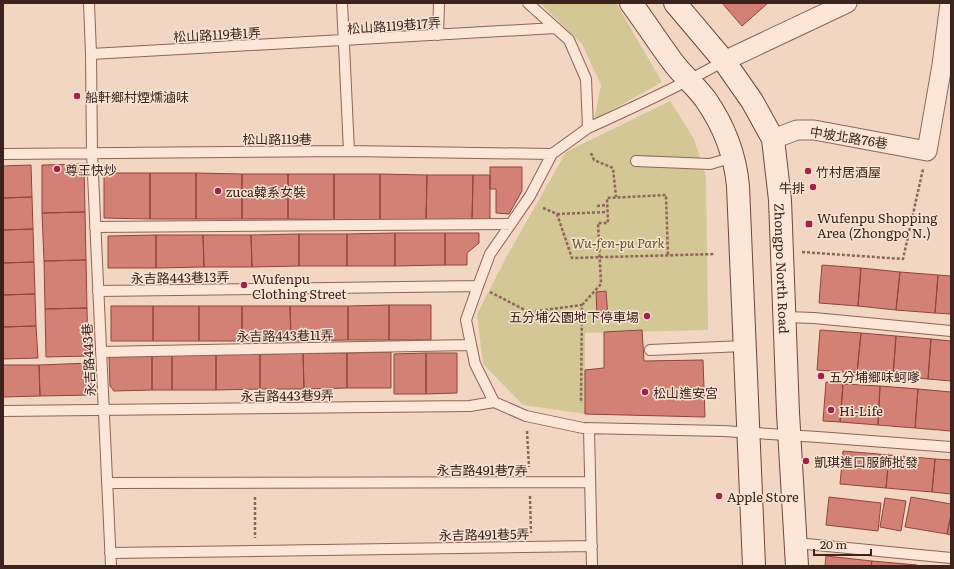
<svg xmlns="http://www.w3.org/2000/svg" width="954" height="569" viewBox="0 0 954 569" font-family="Literata,'Noto Sans TC',serif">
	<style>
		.green { fill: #d2c795 }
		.building { fill: #d48175; stroke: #90443b }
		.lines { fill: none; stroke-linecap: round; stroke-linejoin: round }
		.lane-casing { stroke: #8e6557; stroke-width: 12 }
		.street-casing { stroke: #8e6557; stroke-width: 21 }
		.secondary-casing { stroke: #70463a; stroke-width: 24 }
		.path { stroke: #8e6557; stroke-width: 2.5; stroke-dasharray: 3 2; stroke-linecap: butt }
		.lane { stroke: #fce6d7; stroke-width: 10 }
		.street { stroke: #fce6d7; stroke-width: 19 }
		.secondary { stroke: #fce6d7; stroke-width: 22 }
		.poi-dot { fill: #a32148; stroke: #f9e3d3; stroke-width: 1.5 }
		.labels { text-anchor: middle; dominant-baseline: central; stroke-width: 3; stroke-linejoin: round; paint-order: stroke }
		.street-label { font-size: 13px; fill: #3d231d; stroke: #f9e3d3 }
		.poi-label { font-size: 13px; fill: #3d231d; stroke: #f9e3d3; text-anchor: start }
		.park-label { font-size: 13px; font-style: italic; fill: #5b5921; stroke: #f9e3d3 }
	</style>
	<rect width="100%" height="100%" fill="#f2d6c2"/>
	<!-- green -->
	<path class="green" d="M540,3H616L662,82L594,120L601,85L582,44Z
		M670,101L694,139L706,176L708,330L585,333V414L523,405L483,364L477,314L507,256L566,152Z"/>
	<!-- building -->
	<path class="building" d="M722,3H768L742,26Z
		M84,164L85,212L42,213V165Z
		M31,165L32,197L3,198V166Z
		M490,167H522V191L509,214L496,213V189H490Z
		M104,173H150V219L104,218Z
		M150,173H196V219H150Z
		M196,173L242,174V219H196Z
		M242,174H288V219H242Z
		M288,174H334V220L288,219Z
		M334,174H380V220H334Z
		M380,174L427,175L426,220H380Z
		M427,175H473L472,221L426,220Z
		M473,175H490V220H472Z
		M32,197L33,229L3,230V198Z
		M85,212L86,260L44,261L42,213Z
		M33,229L34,262L3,263V230Z
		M395,233V266H347V234Z
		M395,233H445V265L395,266Z
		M445,233H479V243L467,253V265H445Z
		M299,234V266L252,267L251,235Z
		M299,234H347V266H299Z
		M156,235V268H108V236Z
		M156,235H203L204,267L156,268Z
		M203,235H251L252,267H204Z
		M86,260L87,308L45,309L44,261Z
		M34,262L35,294L3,295V263Z
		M822,265L861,268L858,306L819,303Z
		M861,268L900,272L896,310L858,306Z
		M900,272L938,275L935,313L896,310Z
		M938,275L951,276V314L935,313Z
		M606,291L608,318H597L596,292Z
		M35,294L36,326L3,327V295Z
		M389,305V340H348V306Z
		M389,305H431V340H389Z
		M111,306H153V341H111Z
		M153,306H199V341H153Z
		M199,306H242V341H199Z
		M242,306H290L291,341H242Z
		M290,306H348V340L291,341Z
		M87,308L88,356L46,357L45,309Z
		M36,326L38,358L3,359V327Z
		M642,330L644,361L703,360L705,417L585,414V370L604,368V332Z
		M820,330L861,333L857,373L817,370Z
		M861,333L896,336L893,376L857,373Z
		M896,336L931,339L928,379L893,376Z
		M931,339L951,341V381L928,379Z
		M391,352V388H347V353Z
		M303,353H347V388L304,389Z
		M303,353L304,389H260V354Z
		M426,353V394H394V354Z
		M426,353H457V393L426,394Z
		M216,354H260V389L216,390Z
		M216,354V390H172V355Z
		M109,355H152V390L114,391L110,386Z
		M152,355H172V390H152Z
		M91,363V395L40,396L39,365Z
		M3,365H39L40,396L3,397Z
		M826,382L843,384L840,422L823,421Z
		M843,384L880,386L878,425L840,422Z
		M880,386L918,389L915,428L878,425Z
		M918,389L951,392V431L915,428Z
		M843,451L889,455L886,488L840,484Z
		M889,455L935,459L932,492L886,488Z
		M935,459L951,460V494L932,492Z
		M829,497L881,503L878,531L826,525Z
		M911,497L951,504V515L947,534L905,527Z
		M885,498L906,501L901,531L880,527Z
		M951,515V535L947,534Z
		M826,556L872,561L871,566H825Z
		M872,561L917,565V566H871Z"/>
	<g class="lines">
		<!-- lane casing -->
		<g class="lane-casing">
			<path id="lane" d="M89,3L91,54L92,153L111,566
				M342,3L349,151
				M438,35L439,3
				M91,54L556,28
				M588,128C634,107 680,86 724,61
				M3,154L349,151L552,154
				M636,161L710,164L734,157
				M95,227L511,224
				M98,291L478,286
				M785,317L814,318L951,331
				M650,350L744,346
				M101,352L470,345
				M494,402L475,364L466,320L478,286L490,254L530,196L552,154L588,128L586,79L569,40L528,3
				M3,411L470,406L494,402L526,416L583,428L723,431L818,437L951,447
				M589,428L592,566
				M107,483L590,482
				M796,543L951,558
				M110,553L592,546"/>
		</g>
		<!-- street casing -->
		<g class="street-casing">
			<path id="street" d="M724,61L847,3
				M773,139L797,130H814L927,151L942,65L950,3"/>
		</g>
		<!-- secondary casing -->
		<g class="secondary-casing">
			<g id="secondary">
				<path d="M631,3C645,22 658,42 672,61C682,75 696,86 706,100C724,126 735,154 738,186L754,566"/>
				<path id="s1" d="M675,3L724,61L752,101L773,139L780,200L788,413L797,566"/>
			</g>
		</g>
		<!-- path -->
		<path class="path" d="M591,153L594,160L613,168L616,197
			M597,206L607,205
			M543,208L557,214L572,258L715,254
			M557,214L607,212
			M802,252L903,259L923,169
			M490,292L529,312L582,305L581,403
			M582,305L601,284L598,223H608L607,198L666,195L668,256
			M527,431L529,467
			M530,496L531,533
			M255,497V538"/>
		<!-- lane -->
		<use href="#lane" class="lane"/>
		<!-- street -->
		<use href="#street" class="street"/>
		<!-- secondary -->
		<use href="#secondary" class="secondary"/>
	</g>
	<!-- markers -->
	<g class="poi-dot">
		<circle cx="77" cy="96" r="4"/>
		<circle cx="57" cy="169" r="4"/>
		<circle cx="808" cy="171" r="4"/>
		<circle cx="813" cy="187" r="4"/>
		<circle cx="218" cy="191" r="4"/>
		<rect x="805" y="220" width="8" height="8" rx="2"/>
		<circle cx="244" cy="285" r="4"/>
		<circle cx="647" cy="316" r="4"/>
		<circle cx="821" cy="376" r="4"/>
		<circle cx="645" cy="392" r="4"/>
		<circle cx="831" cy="410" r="4"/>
		<circle cx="806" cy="461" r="4"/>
		<circle cx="719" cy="496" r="4"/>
	</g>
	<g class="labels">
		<!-- street labels -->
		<g class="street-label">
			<text transform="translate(394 25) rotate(-4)">松山路119巷17弄</text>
			<text transform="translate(217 34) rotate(-3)">松山路119巷1弄</text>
			<text transform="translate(849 137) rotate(9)">中坡北路76巷</text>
			<text x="277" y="138">松山路119巷</text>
			<text stroke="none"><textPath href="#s1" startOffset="298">Zhongpo North Road</textPath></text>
			<text transform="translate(180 277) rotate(-1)">永吉路443巷13弄</text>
			<text transform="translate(285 335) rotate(-1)">永吉路443巷11弄</text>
			<text transform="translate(88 360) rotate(-93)">永吉路443巷</text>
			<text transform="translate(287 395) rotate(-1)">永吉路443巷9弄</text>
			<text x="482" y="469">永吉路491巷7弄</text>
			<text transform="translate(484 534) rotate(-1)">永吉路491巷5弄</text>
		</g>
		<!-- poi labels -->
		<g class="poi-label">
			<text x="85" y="96">船軒鄉村煙燻滷味</text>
			<text x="65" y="169">尊王快炒</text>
			<text x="816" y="171">竹村居酒屋</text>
			<text x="805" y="187" text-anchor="end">牛排</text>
			<text x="226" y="191">zuca韓系女裝</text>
			<text x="817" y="217">Wufenpu Shopping<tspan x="817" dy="15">Area (Zhongpo N.)</tspan></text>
			<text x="252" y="278">Wufenpu<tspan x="252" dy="15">Clothing Street</tspan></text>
			<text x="639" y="316" text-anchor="end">五分埔公園地下停車場</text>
			<text x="829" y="376">五分埔鄉味蚵嗲</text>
			<text x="653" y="392">松山進安宮</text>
			<text x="839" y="410">Hi-Life</text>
			<text x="814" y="461">凱琪進口服飾批發</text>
			<text x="727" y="496">Apple Store</text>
		</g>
		<!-- park labels -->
		<g class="park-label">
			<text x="618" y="242">Wu-fen-pu Park</text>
		</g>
	</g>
	<!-- border -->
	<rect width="954" height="569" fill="none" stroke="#3d231d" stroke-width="8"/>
	<!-- scale -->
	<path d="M814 549v6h57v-6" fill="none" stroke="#3d231d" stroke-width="2"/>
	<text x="820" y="549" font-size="12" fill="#3d231d" stroke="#f9e3d3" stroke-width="3" paint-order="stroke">20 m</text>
</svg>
